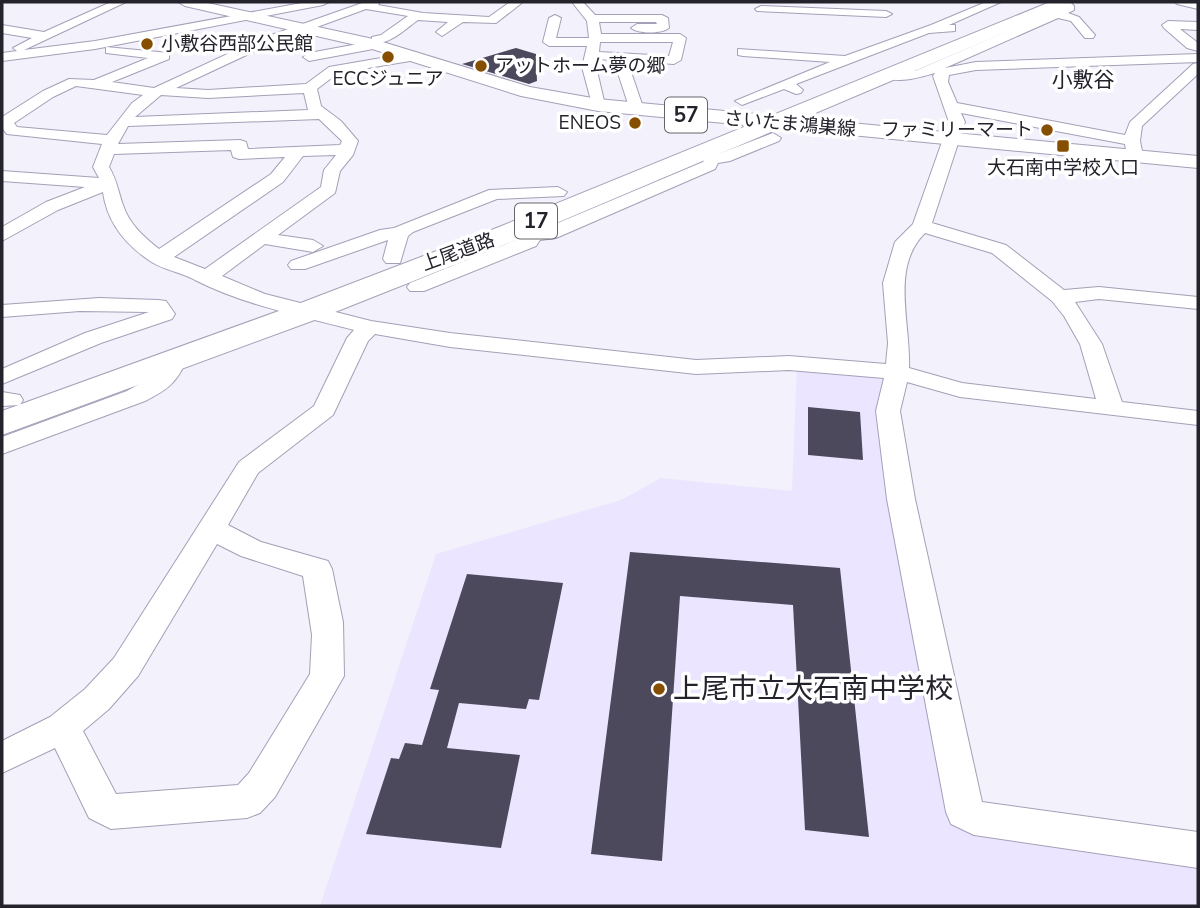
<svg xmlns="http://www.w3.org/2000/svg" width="1200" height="908" viewBox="0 0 1200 908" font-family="'Nunito Sans','Noto Sans JP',sans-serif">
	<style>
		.built { fill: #ebe5ff }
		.building { fill: #4d495d }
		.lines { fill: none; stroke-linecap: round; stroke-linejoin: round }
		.minor-casing { stroke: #a59fb7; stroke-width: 2 }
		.major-casing { stroke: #a59fb7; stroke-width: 2 }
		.highway-casing { stroke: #a59fb7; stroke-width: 2 }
		.minor { fill: #fff; fill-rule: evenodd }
		.major { fill: #fff; fill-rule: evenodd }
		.highway { fill: #fff; fill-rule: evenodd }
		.poi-dot { fill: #854e00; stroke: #fff; stroke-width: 2.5 }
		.labels { text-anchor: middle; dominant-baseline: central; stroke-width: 7; stroke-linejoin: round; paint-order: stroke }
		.far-poi-label { font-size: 19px; fill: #24222b; stroke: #fff; text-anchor: start }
		.far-street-label { font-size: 19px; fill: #24222b; stroke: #fff }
		.far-quarter-label { font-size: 21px; fill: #24222b; stroke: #fff }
		.shield { fill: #fff; stroke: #66646b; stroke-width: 2 }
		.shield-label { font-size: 21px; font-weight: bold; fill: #24222b }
		.near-poi-label { font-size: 28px; fill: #24222b; stroke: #fff; text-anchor: start }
	</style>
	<rect width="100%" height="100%" fill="#f3f1fb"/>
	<!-- built -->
	<path class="built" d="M797,367L884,377L878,418L953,825L1197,860L1198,906H320L436,554L621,500L661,478L792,491Z"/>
	<!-- building -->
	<path class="building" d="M516,48L536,54L537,81L529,84L462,64Z
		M808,407L860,412L863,460L808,455Z
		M630,552L840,568L869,837L805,830L793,605L680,596L662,861L591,854Z
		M467,574L563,583L539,700L529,699L526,709L459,703L447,748L520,755L501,848L366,834L391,758L399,759L405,743L422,745L439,690L430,689Z"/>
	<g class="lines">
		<!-- minor casing -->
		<g class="minor-casing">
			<path id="minor" d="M111,2H126L24,50L95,41L307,2H329L323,5L95,49L2,61V53L17,51L13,48L32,38L2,33V25L44,32Z
				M365,2H380L378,5L423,13L489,17L510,2H523L496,23L463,22L442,36L436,32L448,22L418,20C404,30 390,45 372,43V37L381,35L408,16L366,9L268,45L176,88L208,90L306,84L329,67L416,52L422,56L416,60L338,73L317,89L321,106L341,121L358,141L353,155L340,171L335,193L278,235L313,240L323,246L313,252L265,244L222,276L265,294L371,321L450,333L696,360L789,356L886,364L888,343L883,283L895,242L913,224L949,122L933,76L935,73C920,77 894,86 879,74L881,71H915L1063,7L1059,2H1070L1074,6V10L1068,13L1079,17L1095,35L1093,38H1085L1071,21L1058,18L945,68L976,62L1198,54V62L976,70L949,75L948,82L957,103L1125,135L1130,122L1193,64L1198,63V74L1142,126L1140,141L1143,156L1135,161L1127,156L1125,144L961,113L965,122L932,223L1006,245L1064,290L1099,287L1198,297V309L1099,299L1075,302L1102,344L1122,402L1198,411V425L960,397L907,382L900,411L915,499L982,802L1198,832V868L974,835L951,824L946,812L887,499L876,411L884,378L789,370L696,374L450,347L375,334L368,341L333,415L258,473L228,525L261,542L328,561L332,569L343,622L344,676L275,797L260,813L247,818L111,829L89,818L55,748L2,773V741L50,717L85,689L114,658L239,462L314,406L347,338L354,330C301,316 244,305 195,280C181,272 163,270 150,261C125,244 107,222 103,192L58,210L2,241V227L46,202L85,187L2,181V171L99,178L93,167L102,144L7,134L2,128V117L43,91L69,79L94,80L148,58L106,53V47L169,53V59L112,82L154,88L260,39ZM76,86L143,95L132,103L107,135L17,127L14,123L53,97ZM304,93L308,110L135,117L161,95L208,98ZM319,119L342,141L340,145L248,149L246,142L240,140L118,144L128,126ZM231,150L233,157L239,159L285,157L271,174L159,249C144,237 129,224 123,205C118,191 117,180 109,167L114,154ZM336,155L324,170L321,187L205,269L174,257L283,182L303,156ZM925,233L992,253L1052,301L1064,316L1080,344L1096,399L962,383L909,368C911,324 890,267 925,233ZM217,544L241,556L303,576L312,635L310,674L249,773L238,785L116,794L83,731L109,709L138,676Z
				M572,2H583L595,15H662L668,18L669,28C661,34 639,34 631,28L637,24H657L656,22H599L601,34H680L686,38L681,60L674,64L597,59L596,63L629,66L644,110L642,113L637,114L630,110L618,73L597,71L605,105L603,108H593L582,67L587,46H549L543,42L549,18L555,15L561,18L556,38H589L587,21ZM600,42H673L669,56L599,52Z
				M986,2H1001L949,25H955V31L929,33L796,84L803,90L801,93L796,94L784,89L742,105L735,101L830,62L743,56L738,55V49L845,56L931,25Z
				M1175,2L1198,3V9L1177,4Z
				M761,6L886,11L892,14L886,17L757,11L755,9Z
				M1168,21L1198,22V30L1180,29L1198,43V51L1187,48L1164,28L1162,25Z
				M369,42L375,46L373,49L309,61L303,57L309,53Z
				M773,133L781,138L779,141L730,161L718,163L715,169L556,238L540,240L536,246L424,291H410L407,287L410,283L516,240L497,239L495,235L497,231L546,228L703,162L707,156L721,153Z
				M558,187L567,192L564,196L497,199L413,232L408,236L400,263H386L383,259L388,240L305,269H291L288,265L291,261L380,230L394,228L489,190Z
				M99,298L158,300L166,301L175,314L172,319L101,343L2,384V369L85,333L149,312L80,311L2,317V305Z
				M173,356L181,358L185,363C176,384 165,391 145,401L2,454V437L127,391L157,374L165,358Z
				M2,392L20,395L23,400L20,405L2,406Z"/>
		</g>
		<!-- major casing -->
		<g class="major-casing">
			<path id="major" d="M178,2H203L373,39L530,87L598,99L1198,156V168L598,111L521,96L369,48L185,6Z"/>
		</g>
		<!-- highway casing -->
		<g class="highway-casing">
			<path id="highway" d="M1050,2H1072L1070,5L514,241L320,318L2,435V411L298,304L494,229Z"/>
		</g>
		<!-- minor -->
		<use href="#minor" class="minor"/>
		<!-- major -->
		<use href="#major" class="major"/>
		<!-- highway -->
		<use href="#highway" class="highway"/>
	</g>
	<!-- markers -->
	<g class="poi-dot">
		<circle cx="147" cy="44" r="7"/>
		<circle cx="388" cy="57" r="7"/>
		<circle cx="481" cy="66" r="7"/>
		<circle cx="635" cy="123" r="7"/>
		<circle cx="1047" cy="130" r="7"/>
		<rect x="1056" y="139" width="14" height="14" rx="3.5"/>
		<circle cx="659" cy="689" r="7"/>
	</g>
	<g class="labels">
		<!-- far-poi labels -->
		<g class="far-poi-label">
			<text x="161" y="44">小敷谷西部公民館</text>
			<text x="495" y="66">アットホーム夢の郷</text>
			<text x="388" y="79" text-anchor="middle">ECCジュニア</text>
			<text x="621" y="123" text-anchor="end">ENEOS</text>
			<text x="1033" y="130" text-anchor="end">ファミリーマート</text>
			<text x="1063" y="168" text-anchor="middle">大石南中学校入口</text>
		</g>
		<!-- far-street labels -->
		<g class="far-street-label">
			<text transform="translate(790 124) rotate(5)">さいたま鴻巣線</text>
			<text transform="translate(458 252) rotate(-20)">上尾道路</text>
		</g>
		<!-- far-quarter labels -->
		<g class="far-quarter-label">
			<text x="1083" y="80">小敷谷</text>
		</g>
		<!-- shield labels -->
		<g class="shield">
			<rect x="665" y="97.5" width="42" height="35" rx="5"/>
			<rect x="515" y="203.5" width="42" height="35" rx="5"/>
		</g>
		<g class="shield-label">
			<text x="686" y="115">57</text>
			<text x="536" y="221">17</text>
		</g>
		<!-- near-poi labels -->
		<g class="near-poi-label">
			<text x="673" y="689">上尾市立大石南中学校</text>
		</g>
	</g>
	<!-- border -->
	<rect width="1200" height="908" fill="none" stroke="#24222b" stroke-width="7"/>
</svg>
